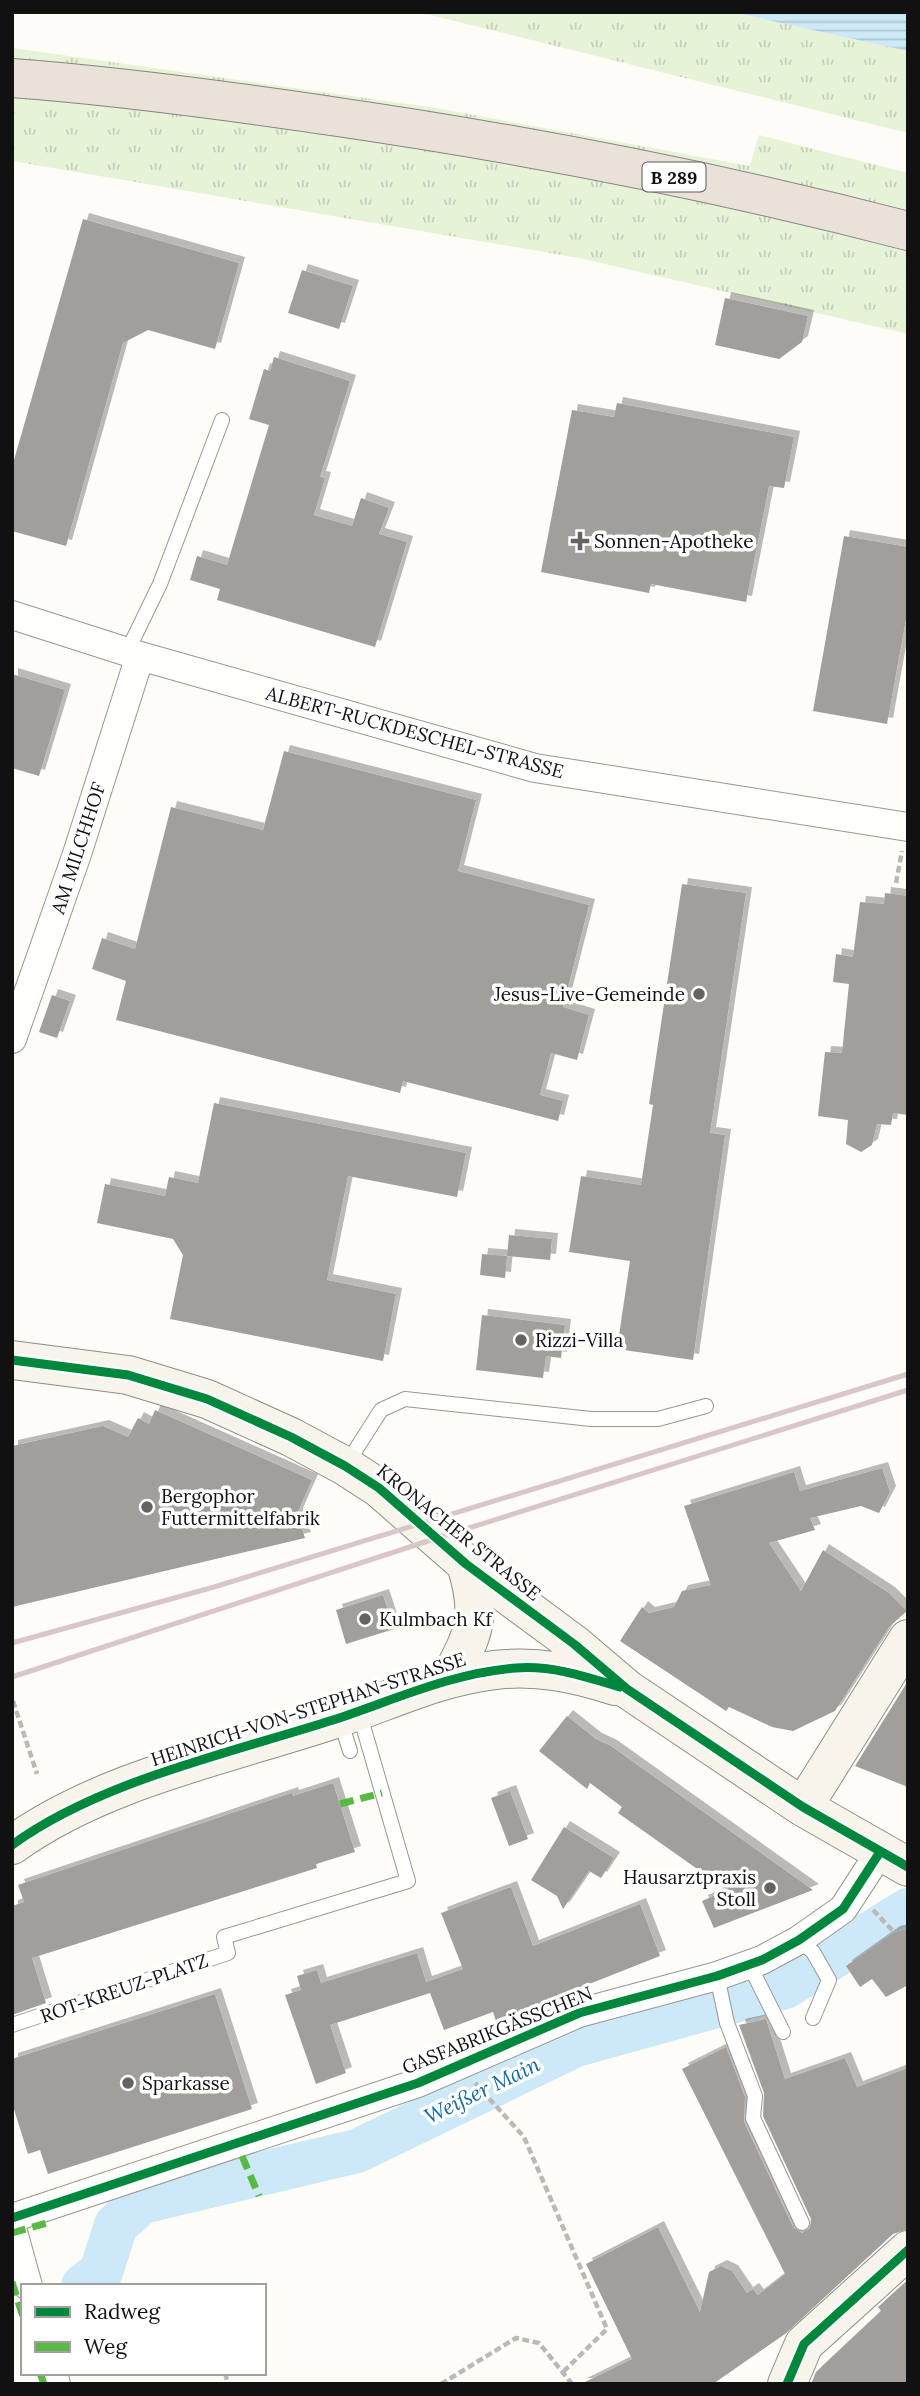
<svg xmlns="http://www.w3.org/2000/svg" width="920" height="2396" viewBox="0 0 920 2396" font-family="Lora,serif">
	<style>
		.grass { fill: url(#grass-tufts) }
		.water { fill: url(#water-rules) }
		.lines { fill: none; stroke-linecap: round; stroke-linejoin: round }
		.river { stroke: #cde8f7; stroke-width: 44 }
		.building { fill: #a19f9c; filter: url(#shadow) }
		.lane-casing { stroke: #979795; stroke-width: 16 }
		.street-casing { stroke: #979795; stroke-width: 30 }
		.secondary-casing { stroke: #8e8d8b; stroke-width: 40 }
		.highway-casing { stroke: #858482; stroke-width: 40 }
		.path { stroke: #b9b9b8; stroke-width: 4.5; stroke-dasharray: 7 3.5; stroke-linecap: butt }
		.lane { stroke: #fffffe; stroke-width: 14 }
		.street { stroke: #fffffe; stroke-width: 28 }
		.secondary { stroke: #f6f4eb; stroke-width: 38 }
		.highway { stroke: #eae1d8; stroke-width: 38 }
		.rail { stroke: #d9c6c7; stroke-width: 5 }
		.quiet { stroke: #58b947; stroke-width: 7; stroke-dasharray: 14 7; stroke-linecap: butt }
		.cycleway-casing { stroke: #fff; stroke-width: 13 }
		.cycleway { stroke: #00873e; stroke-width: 9 }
		.poi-dot { fill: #646362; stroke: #fff; stroke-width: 2.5 }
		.labels { text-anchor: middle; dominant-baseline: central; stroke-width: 7; stroke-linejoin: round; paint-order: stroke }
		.shield { fill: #fff; stroke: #585858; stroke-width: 2 }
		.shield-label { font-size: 18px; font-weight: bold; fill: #111 }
		.poi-label { font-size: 19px; fill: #111; stroke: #fff; text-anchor: start }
		.street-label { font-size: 19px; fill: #111; stroke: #fff }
		.water-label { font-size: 21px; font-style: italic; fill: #1768a6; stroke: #fff }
	</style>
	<defs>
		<pattern id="grass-tufts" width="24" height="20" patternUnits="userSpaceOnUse" patternTransform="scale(1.75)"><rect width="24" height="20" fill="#e7f3d7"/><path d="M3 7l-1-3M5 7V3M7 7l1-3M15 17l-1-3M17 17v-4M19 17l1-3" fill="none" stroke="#c5cfb8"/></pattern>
		<pattern id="water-rules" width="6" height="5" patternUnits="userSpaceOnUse" patternTransform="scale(1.75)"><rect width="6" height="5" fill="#cde8f7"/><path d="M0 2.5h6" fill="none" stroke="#afc6d3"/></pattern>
		<filter id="shadow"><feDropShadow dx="6" dy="-6" stdDeviation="0" flood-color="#0004"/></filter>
	</defs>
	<rect width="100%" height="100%" fill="#fdfcf7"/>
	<!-- grass -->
	<path class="grass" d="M418,12H732L899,48L908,51V133Z
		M12,48L436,108L750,166L759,135L908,173V215L12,64Z
		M12,94C165,110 317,128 468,154C616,180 762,214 908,246V334L579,258L12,161Z"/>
	<!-- water -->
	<path class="water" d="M732,12H908V51Z"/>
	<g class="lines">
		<!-- river -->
		<path class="river" d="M83,2286L101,2272L116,2225L142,2202L357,2151L576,2045L785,1987L908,1910"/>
	</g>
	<!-- building -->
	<path class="building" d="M83,219L239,263L215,349L148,330L123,343L66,546L12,531V467Z
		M302,270L353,286L339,329L288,313Z
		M725,298L808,316L802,342L779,359L715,345Z
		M274,357L350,381L320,477L325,478L314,515L352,526L361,498L389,508L379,534L407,542L375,647L217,600L220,589L190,580L197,556L227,565L269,425L249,419L264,369L270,371Z
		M617,403L794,437L784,488L769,486L746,602L651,584L649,593L541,572L572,410L614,417Z
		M844,536L908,547V608L887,724L813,711Z
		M12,674L65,690L39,776L12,768Z
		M284,751L476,800L458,871L589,905L563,1007L589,1015L577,1060L551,1053L540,1095L563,1101L558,1121L403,1081L400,1093L116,1020L126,981L92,969L102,938L135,949L171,807L263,830Z
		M682,884L746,893L710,1133L725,1135L693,1360L617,1349L630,1261L569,1252L581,1176L641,1185L653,1105L649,1104Z
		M885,893L908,896V1115L893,1113L891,1125L877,1124L872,1145L861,1152L846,1144L848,1120L818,1116L825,1052L842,1053L849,984L833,982L836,954L853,957L860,902L884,904Z
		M52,995L70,1001L57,1038L39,1032Z
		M214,1103L466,1153L457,1197L348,1176L327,1280L396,1294L383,1361L170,1319L183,1255L173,1239L97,1223L105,1184L165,1196L169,1177L198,1183Z
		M509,1235L552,1239L550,1260L507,1256Z
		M482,1254L507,1256L505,1278L480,1275Z
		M482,1315L565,1325L561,1358L546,1356L543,1378L476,1370Z
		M155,1410L312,1480L297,1514L305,1538L12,1607V1446L103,1426L128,1437L138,1418L149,1424Z
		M882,1468L890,1492L879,1513L861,1506L810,1518L815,1530L769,1543L801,1591L823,1550L889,1593L907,1611L889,1627L835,1711L793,1731L772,1727L729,1707L726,1711L620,1641L642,1607L649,1613L674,1607L682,1591L711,1585L684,1506L794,1472L800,1491Z
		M383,1595L394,1629L346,1644L336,1610Z
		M908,1681V1787L855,1766Z
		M567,1716L596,1739L611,1746L813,1890L714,1928L702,1901L727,1890L618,1813L622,1807L590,1783L587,1789L539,1751Z
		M333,1783L355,1852L316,1864L317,1868L32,1958L46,2003L12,2015V1906L24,1902L18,1885L292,1793L293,1796Z
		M510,1791L528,1839L509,1846L491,1798Z
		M564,1827L614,1858L601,1878L589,1871L563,1909L557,1896L531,1880Z
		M511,1887L533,1946L640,1904L660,1956L496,2021L493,2012L444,2030L430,1993L330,2025L346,2073L316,2084L285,1995L301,1990L297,1976L317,1970L321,1983L417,1953L426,1982L463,1969L441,1913Z
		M908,1929V1985L886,1997L872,1979L860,1987L846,1966L894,1932Z
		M215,1994L252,2109L48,2174L40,2150L28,2154L12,2103V2059Z
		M766,2019L785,2079L845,2058L857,2087L908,2068V2229L893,2234L785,2334L713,2384H581L632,2359L586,2264L658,2227L700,2312L709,2272L721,2266L732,2271L747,2293L753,2289L758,2295L785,2274L682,2069L726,2047L745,2097L744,2122L793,2227L802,2233L810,2228L811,2219L763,2116L764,2093L739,2025Z
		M908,2280V2384H811L816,2372L881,2311L878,2307Z"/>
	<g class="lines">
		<!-- lane casing -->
		<g class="lane-casing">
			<path id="lane" d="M127,652L160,584L222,420
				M346,1465L381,1410L405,1399L591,1419H658L706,1406
				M340,1719L350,1751
				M799,1940L813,1952L829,1980L813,2018
				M749,1964L783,2032
				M717,1976L727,2023L755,2096L753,2118L802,2223
				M12,2025L228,1953L224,1937L408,1881L359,1712"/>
		</g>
		<!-- street casing -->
		<g class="street-casing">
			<path id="street" d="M12,615L140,656L535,768L908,827
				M12,1039L77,854L140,656
				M12,2218L418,2083L579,2013L717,1976L762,1960L799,1940L843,1909L880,1852
				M12,2228L28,2286
				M53,2373L56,2384"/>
		</g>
		<!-- secondary casing -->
		<g class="secondary-casing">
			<path id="secondary" d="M12,1360L128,1375L207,1399L291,1437L345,1466L379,1488L466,1564L574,1644L627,1689L803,1807L908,1867
				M450,1678C475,1632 482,1616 466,1564
				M803,1807L908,1639
				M12,1845C103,1779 231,1754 338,1718C389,1701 440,1676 495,1670C536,1665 575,1673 615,1686
				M787,2384L804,2344L908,2250"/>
		</g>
		<!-- highway casing -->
		<g class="highway-casing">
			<path id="highway" d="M12,78C121,86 230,101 338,117C529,145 720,182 908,231"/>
		</g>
		<!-- path -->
		<path class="path" d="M896,883L902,851
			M13,1701L37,1774
			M873,1910L894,1932
			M475,2083L524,2137L607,2329L564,2371
			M225,2373L228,2384
			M441,2384L516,2338L539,2343L572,2384"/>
		<!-- lane -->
		<use href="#lane" class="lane"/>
		<!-- street -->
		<use href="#street" class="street"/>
		<!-- secondary -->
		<use href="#secondary" class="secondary"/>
		<!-- highway -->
		<use href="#highway" class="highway"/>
		<!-- rail -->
		<path class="rail" d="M12,1643L214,1587L908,1374
			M12,1677L437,1538L908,1390"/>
		<!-- quiet -->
		<path class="quiet" d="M340,1804L382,1793
			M242,2156L259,2196
			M12,2233L47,2223
			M12,2282L23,2317
			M40,2373L44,2384"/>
		<!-- cycleway casing -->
		<g class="cycleway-casing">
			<path id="cycleway" d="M12,1360L128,1375L207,1399L291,1437L345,1466L379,1488L466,1564L574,1644L627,1689L803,1807L908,1867
				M12,1845C100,1781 230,1753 333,1720C394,1700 451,1673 516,1668C551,1665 587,1677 620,1687
				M12,2218L418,2083L579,2013L717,1976L762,1960L799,1940L843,1909L880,1852
				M787,2384L804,2344L908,2250"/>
		</g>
		<!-- cycleway -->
		<use href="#cycleway" class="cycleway"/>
	</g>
	<!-- markers -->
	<g class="poi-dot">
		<path d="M576.5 530.5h7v7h7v7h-7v7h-7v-7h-7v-7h7z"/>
		<circle cx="699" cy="994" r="7"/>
		<circle cx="521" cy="1340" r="7"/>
		<circle cx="147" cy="1507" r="7"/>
		<circle cx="365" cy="1619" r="7"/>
		<circle cx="770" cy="1888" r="7"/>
		<circle cx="128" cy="2083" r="7"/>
	</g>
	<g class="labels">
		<!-- shield labels -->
		<rect class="shield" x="642.5" y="162.5" width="63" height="29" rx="5"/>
		<g class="shield-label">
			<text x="674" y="177">B 289</text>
		</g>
		<!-- poi labels -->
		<g class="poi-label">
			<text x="594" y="541">Sonnen-Apotheke</text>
			<text x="685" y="994" text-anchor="end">Jesus-Live-Gemeinde</text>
			<text x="535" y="1340">Rizzi-Villa</text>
			<text x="161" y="1496">Bergophor<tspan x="161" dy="22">Futtermittelfabrik</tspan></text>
			<text x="379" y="1619">Kulmbach Kf</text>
			<text x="756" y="1877" text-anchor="end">Hausarztpraxis<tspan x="756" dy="22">Stoll</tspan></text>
			<text x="142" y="2083">Sparkasse</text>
		</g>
		<!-- street labels -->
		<g class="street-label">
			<text transform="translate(415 732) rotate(15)">ALBERT-RUCKDESCHEL-STRASSE</text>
			<text transform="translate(78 848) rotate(-72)">AM MILCHHOF</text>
			<text transform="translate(459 1532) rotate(39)">KRONACHER STRASSE</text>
			<text transform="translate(308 1709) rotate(-18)">HEINRICH-VON-STEPHAN-STRASSE</text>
			<text transform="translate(124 1988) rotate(-19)">ROT-KREUZ-PLATZ</text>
			<text transform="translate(497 2030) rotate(-22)">GASFABRIKGÄSSCHEN</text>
		</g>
		<!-- water labels -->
		<g class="water-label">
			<text transform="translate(482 2090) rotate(-26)">Weißer Main</text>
		</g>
	</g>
	<!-- border -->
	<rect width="920" height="2396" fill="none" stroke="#111111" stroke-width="28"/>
	<!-- legend -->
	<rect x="21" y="2284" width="245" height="91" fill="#ffffff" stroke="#a0a0a0" stroke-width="2"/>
	<rect x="35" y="2307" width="35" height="10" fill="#00873e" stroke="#a0a0a0" stroke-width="2"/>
	<text x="84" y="2319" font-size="21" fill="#111111">Radweg</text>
	<rect x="35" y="2342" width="35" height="10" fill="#58b947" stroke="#a0a0a0" stroke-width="2"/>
	<text x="84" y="2354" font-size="21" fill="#111111">Weg</text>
</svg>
